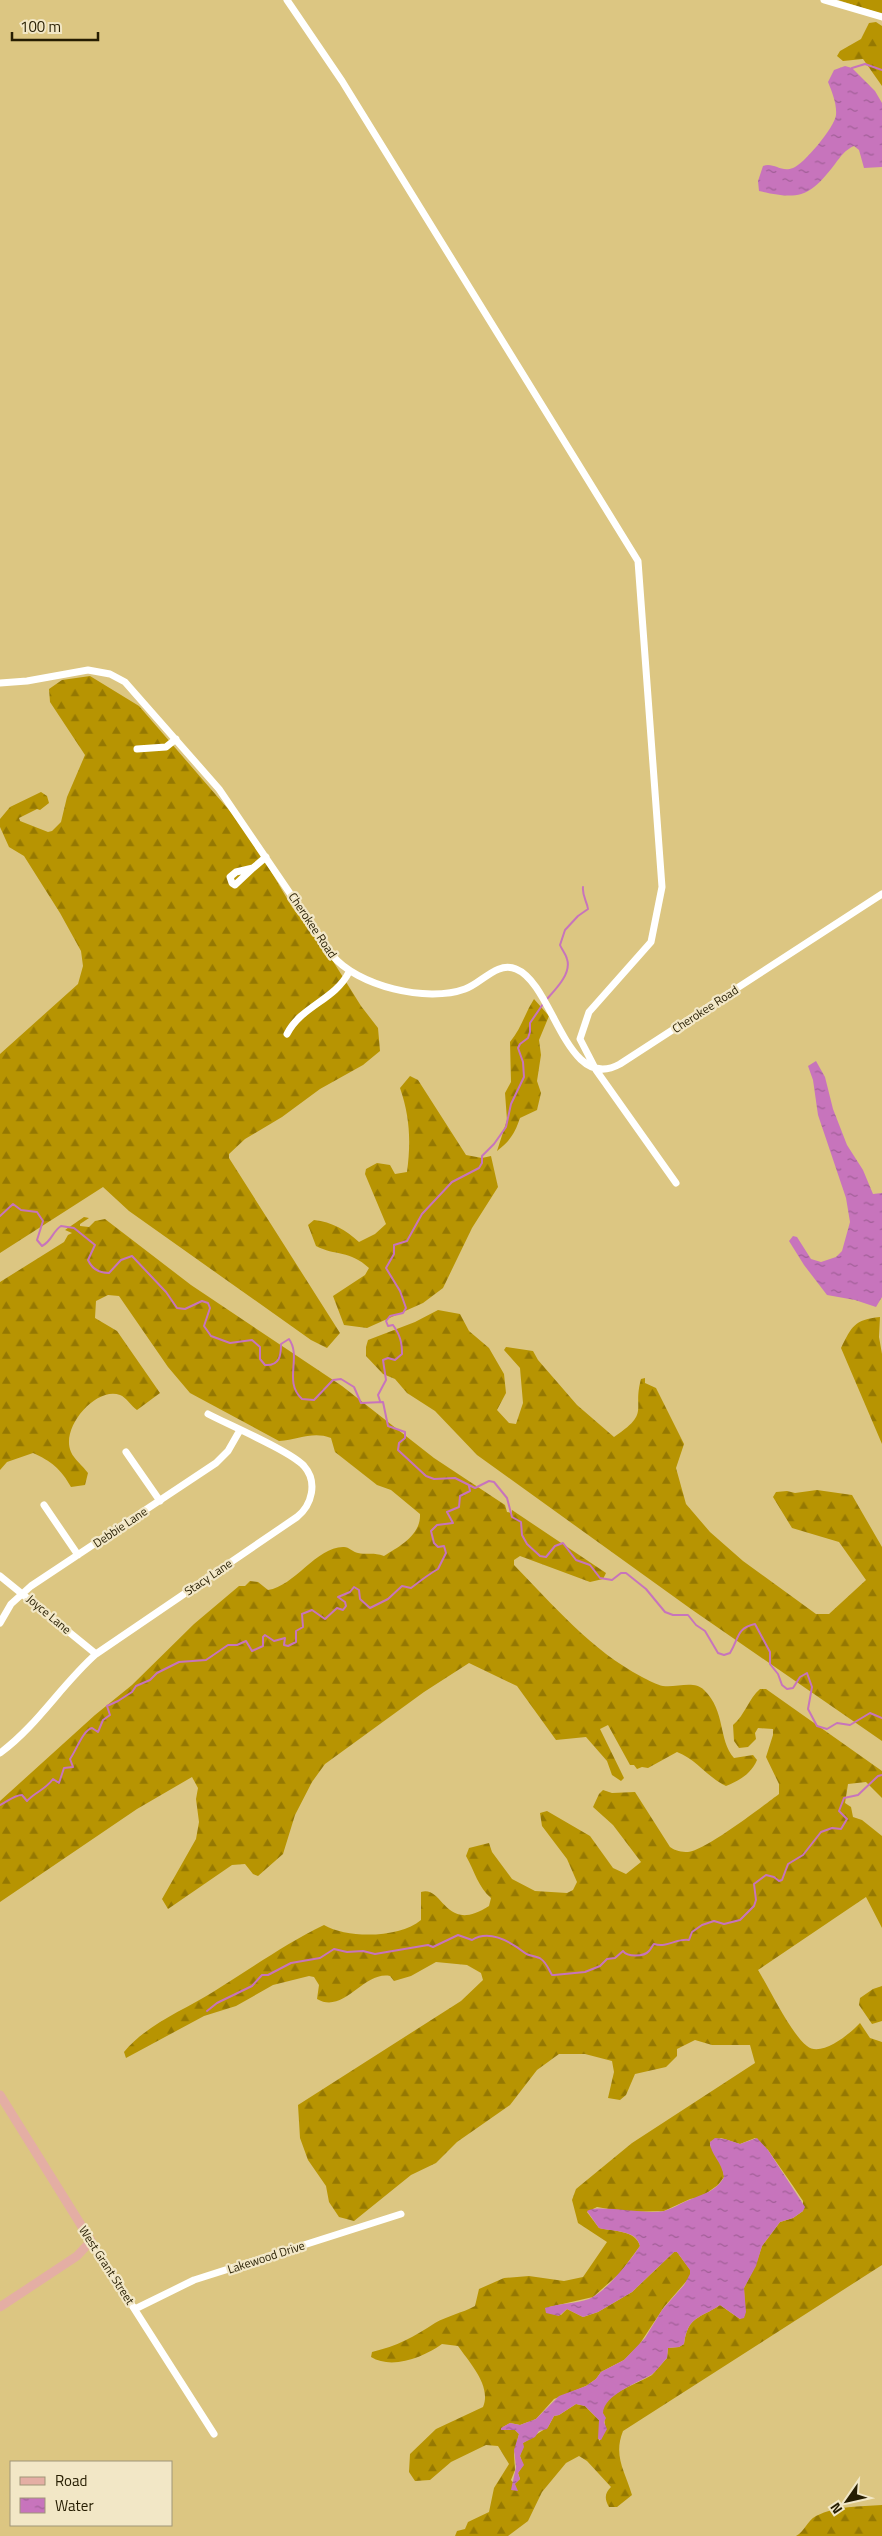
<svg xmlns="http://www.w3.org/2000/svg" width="882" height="2536" viewBox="0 0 882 2536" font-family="'Titillium Web',sans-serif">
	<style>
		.forest { fill: url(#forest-firs); fill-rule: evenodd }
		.water { fill: url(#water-ripples) }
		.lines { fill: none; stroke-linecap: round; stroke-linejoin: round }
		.stream { stroke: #c774bc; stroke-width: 2 }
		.minor { stroke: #fff; stroke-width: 7 }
		.major { stroke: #e4aea4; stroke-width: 9 }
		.labels { text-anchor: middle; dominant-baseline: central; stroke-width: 4.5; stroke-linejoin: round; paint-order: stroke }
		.street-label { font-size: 12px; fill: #261d02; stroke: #f2e7c6 }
	</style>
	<defs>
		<pattern id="forest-firs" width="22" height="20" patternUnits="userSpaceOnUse" patternTransform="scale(1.25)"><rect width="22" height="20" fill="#b79402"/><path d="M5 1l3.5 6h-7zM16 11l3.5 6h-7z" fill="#957802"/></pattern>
		<pattern id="water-ripples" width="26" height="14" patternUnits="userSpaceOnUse" patternTransform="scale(1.25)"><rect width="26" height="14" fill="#c774bc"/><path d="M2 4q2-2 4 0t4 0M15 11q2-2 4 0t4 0" fill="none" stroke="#a15f97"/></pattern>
	</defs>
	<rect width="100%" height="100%" fill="#dcc682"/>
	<!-- forest -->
	<path class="forest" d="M838,0H882V14Z
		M876,22L882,26V86L863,59L843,61L837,56L840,51L861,39L869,23Z
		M90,676L139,706L248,832L292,907L331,958L361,1006L378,1028L380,1051L363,1065L320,1089L282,1117L245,1139L229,1154V1158L340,1333L327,1348L311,1340L129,1211L103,1187L0,1253V1054L78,984L83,966L81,951L60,913L24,856L9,847L0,827V819L10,807L41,792L47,796L49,803L40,810L37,809L19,818L20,821L48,832L52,831L61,822L67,797L85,755L50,702L49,689L62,680Z
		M534,999L549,1016L539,1040L541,1055L537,1081L541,1093L537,1110L520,1118C515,1133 510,1141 497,1151L507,1120L505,1093L511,1082L510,1042C521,1029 525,1013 534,999Z
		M410,1076L418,1080L466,1155L482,1158L491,1156L498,1187L472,1228L443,1288L423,1303L367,1328L344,1325L333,1296L365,1275L369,1268C350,1250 335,1256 316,1246L308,1225L314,1220C332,1222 346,1230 359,1242L375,1234L386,1224L365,1174L366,1169L377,1163L390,1165L395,1174L407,1172C411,1142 410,1117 400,1088Z
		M84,1217L89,1218L80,1224V1226L89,1227L95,1221L105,1219L191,1285L342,1386L434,1458L505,1505L507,1512L512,1513V1510L606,1573L603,1579L590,1582L520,1556L514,1560V1565C554,1606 591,1650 642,1677C648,1680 657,1685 663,1686C676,1688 694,1680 704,1690C726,1711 718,1740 734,1758L753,1755L757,1760C751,1774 740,1780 726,1786C707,1777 696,1759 677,1752L648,1768L642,1767L637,1769L634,1765H630L608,1725L600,1729L624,1778L621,1781L612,1775L607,1761L586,1737L556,1740L517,1686L469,1663L424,1692L325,1764L312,1782L295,1815L283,1854L258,1876L253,1874L245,1864L232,1865L168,1909L162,1899L196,1839L199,1822L196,1799L198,1788L192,1777L137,1809L0,1902V1801L95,1715L132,1685L194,1624L239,1586H245L250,1581L258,1582L268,1590C295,1586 317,1546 344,1547C349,1547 353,1552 358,1553C369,1555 373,1552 384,1556C400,1546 421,1535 420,1514L391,1490L377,1485L335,1452L331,1438C312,1431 299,1440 279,1441L190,1393L168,1367L119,1296L108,1295L96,1301L95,1318L117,1331L160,1393L137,1410C131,1406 126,1397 120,1395C96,1386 60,1428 71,1452C74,1459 83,1466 88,1473L85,1485L71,1487C61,1469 51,1461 33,1453L7,1462L0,1470V1282L64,1242L68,1235L72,1233L65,1230Z
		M438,1310L460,1314L469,1331L489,1348L504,1374L506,1393L497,1410L509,1423L516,1424L523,1403L520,1368L504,1350L506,1347L533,1351L538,1360L577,1405L614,1437C651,1412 632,1412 641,1379L645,1378V1383L656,1388L684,1444L676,1468L686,1504L710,1532L743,1561L816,1614H829L866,1580L839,1542L792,1528L773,1497L776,1492L787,1491L795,1493L817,1490L852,1495L882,1547V1741L691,1609L477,1455L435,1411L407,1393L395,1379L383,1374L366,1356V1347L368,1340L415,1322Z
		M880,1317L879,1337L882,1354V1444L841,1348C852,1326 854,1320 880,1317Z
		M760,1689H766L882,1771V1798L866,1782L848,1784L845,1803L851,1807L853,1817L862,1820L882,1836V1928L866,1897L758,1970C769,1988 791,2034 807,2046C821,2058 851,2033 860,2023L870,2038L882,2042V2265L623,2431C613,2456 625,2471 632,2495L617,2507H609C604,2498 605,2493 611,2487L587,2461L579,2456L566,2463L542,2492L528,2521L508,2536H455L457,2531L465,2529L468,2522L489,2512L494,2488L509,2464L498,2446L486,2445L451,2462L430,2480L415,2481L409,2472L410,2454L436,2429L483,2407C492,2386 469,2362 458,2346L442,2344C424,2357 392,2370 371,2357L372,2352C397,2346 414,2337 435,2323C447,2316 462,2313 475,2306L479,2289L504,2278L529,2276L564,2281L583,2277L607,2242L578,2223L572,2200L576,2189L632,2143L755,2063L750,2045H712L695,2040L677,2049V2056L666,2067L635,2074L626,2095L620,2100L608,2098L614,2072L612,2061L585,2054H559L537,2070L510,2105L457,2142L436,2163L411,2175L354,2221L339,2217L329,2202L326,2186L308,2160L300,2138L298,2105L461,2001L483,1980L481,1973L467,1965L436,1962L411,1976L394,1981L390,1976C363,1971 344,2015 317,1999L319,1985L314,1977L309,1976L273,1985L236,2006L204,2016L126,2058L124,2052C146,2025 184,2010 213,1992C250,1969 285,1944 324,1925C348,1939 400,1938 421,1920V1892C444,1885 444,1935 489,1906L491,1898C478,1887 475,1872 466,1856L469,1848L489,1843L492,1852L512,1879L535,1891L567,1893L573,1890L577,1882L567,1859L542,1826L540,1813L547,1811L590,1836L613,1868L626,1874L641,1862L613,1825L593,1807L599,1794L603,1790L612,1793L635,1792L670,1847C675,1851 682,1852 688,1852C705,1851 763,1806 779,1794V1784L766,1757L773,1735V1729L758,1728L755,1733L756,1739L748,1747L739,1748L734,1741L733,1725C745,1715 749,1698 760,1689ZM721,2138L740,2144L755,2138L768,2150L793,2186L803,2201V2211L793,2218L780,2222L762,2246L756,2264L744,2288L745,2315L740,2319L720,2305C699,2319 688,2316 684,2344L679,2347L668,2348L667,2358C664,2361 654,2373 652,2375C636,2385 609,2391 602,2410C605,2422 608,2430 599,2441V2420L585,2406L576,2404L559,2415L554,2416L548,2427L523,2443L520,2456L523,2465L518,2473L520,2479L514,2484L516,2486L511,2480L515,2470L514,2454L519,2434L515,2430H506L503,2427L510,2423L520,2425L536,2419L554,2399L586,2386L596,2379L601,2372L624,2360L639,2345L664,2307L690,2277L691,2271L677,2252H674L632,2292L598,2312L583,2317L567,2309L561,2315H556L545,2308L593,2297L620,2273L640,2246C636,2230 612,2231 599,2228L587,2212L597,2207L626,2212L664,2211L690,2199L701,2197L718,2185L724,2177L722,2165L710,2145V2142Z
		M882,1986V2021L872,2024L859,2005L860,1998L873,1989Z
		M882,2505V2536H796C805,2531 807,2521 816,2516C837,2505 859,2507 882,2505Z"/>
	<!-- water -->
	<path class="water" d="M845,66L852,68L875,91L882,103V167L864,168L859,150L854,146C845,150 841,156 835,164C809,198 799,200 759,191L758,181L763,166C774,162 781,173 793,168C803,165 835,127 836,115C837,104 832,92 828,82L834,70Z
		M816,1061L825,1077L833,1109L847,1145L863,1170L873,1194L882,1193V1297L876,1307L855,1300L827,1295L804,1265L789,1241L793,1236L797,1237L811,1259L821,1262L836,1257L842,1251L850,1222L846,1198L818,1115L813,1080L808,1066Z
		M715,2138L725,2139L740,2144L757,2138L768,2150L805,2207L803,2211L793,2218L780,2222L762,2246L756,2266L744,2288L746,2312L744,2318L740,2319L720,2305C699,2319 688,2316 684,2344L679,2347L668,2348L667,2358C664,2361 654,2374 651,2375C637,2383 604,2395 603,2413L606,2418L604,2422L607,2429L601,2440L598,2439L599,2420L585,2406L576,2404L559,2415L554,2416L547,2429L539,2431L535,2437L523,2443L524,2447L520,2456L524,2465L518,2473L520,2479L515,2484L518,2491L511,2490L516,2467L514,2450L519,2434L515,2430H501V2428L510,2423L520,2425L536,2419L559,2396L586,2386L596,2379L601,2372L624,2360L645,2338L662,2310L684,2285L690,2274V2270L677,2252H674L632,2292L598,2312L583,2317L567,2309L559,2316L546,2313L545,2308C559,2303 576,2304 589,2299C606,2292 629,2262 640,2246C636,2229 613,2232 599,2228L587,2211C598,2204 645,2215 664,2211C672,2209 681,2203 689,2200C702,2194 716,2192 724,2177C722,2162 709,2152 710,2142Z"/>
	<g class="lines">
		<!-- stream -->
		<path class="stream" d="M852,68L865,64L882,70
			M546,1000C554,991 572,974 567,959C566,954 562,950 560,945L565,930L578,916L588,909C587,901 582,896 583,887
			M0,1216L13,1204L21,1210L37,1212L43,1221L37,1240L42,1246C52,1241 52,1232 61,1226L74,1228L95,1245L88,1260C92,1269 99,1273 109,1273L121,1260L132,1256L166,1292L177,1308L185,1309L202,1301L208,1303L210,1308L204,1326L211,1336L230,1343L252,1340L260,1347V1359L265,1365C280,1366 281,1355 281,1344L289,1339C302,1357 283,1382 302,1399L314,1400L333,1380L341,1379L354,1387L361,1403L383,1402L388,1426L405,1432V1438L399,1443L398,1450L426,1476L434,1479L455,1478L475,1488L489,1481L494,1482L507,1498L512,1517L521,1522L522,1535L527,1544L540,1556L546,1557L555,1546L563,1543L576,1560L590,1565L600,1578L612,1580L621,1573H626L646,1589L665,1612L673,1615H688L696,1625L705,1631L718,1653L724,1655L730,1653C739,1639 736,1628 755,1624L770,1652V1664L778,1674L782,1685L787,1689L793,1688L800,1677L807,1673L812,1687L808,1709L817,1726L827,1729L837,1723L850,1725L870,1713L882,1718
			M380,1401L378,1395L386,1380L383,1360L388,1358L395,1360L402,1354C402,1342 400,1335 393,1325L388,1326L386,1321L390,1316L403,1313L406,1308L400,1291L386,1268L394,1254V1245L407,1241L422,1214L452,1182L479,1168L482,1163V1156L494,1144L506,1127L511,1104L524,1077L523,1062L518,1048L520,1044L528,1038L530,1032V1023L543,1004
			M0,1805C7,1802 14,1795 22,1795L27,1801C35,1792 45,1790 53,1779L59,1783L64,1768L73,1767L70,1759C76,1751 83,1730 92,1728L98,1732L103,1720L110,1715L107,1706L118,1701L132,1692L136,1686L150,1680L157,1673L179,1662L206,1660L228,1645H237L246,1641L252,1651L263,1646V1637L265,1635L274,1641L285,1638L284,1645L288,1646L296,1642V1631L303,1627L302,1614L312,1610L325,1619L337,1608L343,1610L346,1606L345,1602L338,1597L350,1592L354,1587L359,1590L360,1599L370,1608L388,1599L402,1586L411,1588C420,1581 429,1574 438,1569L446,1553L444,1546L438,1547L434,1543L431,1531L437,1525L453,1523L447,1512L459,1507L460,1496L470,1491L469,1486
			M207,2011L217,2003L252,1986L262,1975H268L291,1963L320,1958L334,1949L347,1952L363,1951L375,1954L428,1945L433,1947L458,1935L472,1940C489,1929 511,1942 525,1953C528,1956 537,1956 541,1959C546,1962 549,1970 552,1975H554L585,1972L600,1966L607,1959L615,1958L623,1951C627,1957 644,1957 649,1951C651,1949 652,1946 654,1944C668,1948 676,1938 689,1940L692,1932L702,1925L714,1921L724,1924L740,1920L754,1906L756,1900L754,1884L766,1875L774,1877L779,1881L782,1880L788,1864L803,1855L821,1832L832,1828L841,1829L847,1819L839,1811L844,1798L858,1795L878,1776L882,1775"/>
		<!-- minor -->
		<path class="minor" d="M287,0L342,81L638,561L662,887L651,942L589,1012L580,1039L596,1070L676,1183
			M824,0L882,17
			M0,683L27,681L88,670L110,674L125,682L219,789L332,955C357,986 427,1003 465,989C482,983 497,961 516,969C554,984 566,1094 620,1064L882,894
			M137,749L166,747L176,739
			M253,868L235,885L232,883L230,877L236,872Z
			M253,868L266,857
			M287,1034C301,1006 335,1000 349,972
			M126,1452L160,1501
			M44,1505L78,1555
			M0,1576L96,1654
			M0,1623L11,1604L31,1586L216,1463L228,1451L240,1430
			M0,1753C38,1725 61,1685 96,1654L297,1517C312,1505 318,1482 304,1466C290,1451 229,1425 208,1414
			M91,2241L214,2434
			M135,2309L194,2280L401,2214"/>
		<!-- major -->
		<path class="major" d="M0,2095L91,2241L77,2256L0,2307"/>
	</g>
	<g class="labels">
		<!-- street labels -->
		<g class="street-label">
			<text transform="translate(313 925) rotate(56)">Cherokee Road</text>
			<text transform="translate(705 1009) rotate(-33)">Cherokee Road</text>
			<text transform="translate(120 1527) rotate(-34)">Debbie Lane</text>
			<text transform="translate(208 1577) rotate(-34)">Stacy Lane</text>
			<text transform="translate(49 1614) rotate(40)">Joyce Lane</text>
			<text transform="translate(266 2257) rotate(-18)">Lakewood Drive</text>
			<text transform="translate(107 2265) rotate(57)">West Grant Street</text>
		</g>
	</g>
	<!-- legend -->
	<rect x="10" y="2461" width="162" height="65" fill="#f2e7c6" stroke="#a09678"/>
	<rect x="20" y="2477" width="25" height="8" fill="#e4aea4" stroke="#a09678"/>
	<text x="55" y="2486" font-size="15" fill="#261d02">Road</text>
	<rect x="20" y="2498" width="25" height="15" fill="url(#water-ripples)" stroke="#a09678"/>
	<text x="55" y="2511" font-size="15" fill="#261d02">Water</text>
	<!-- north arrow -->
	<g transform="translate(847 2501) rotate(236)" stroke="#f2e7c6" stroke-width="4" paint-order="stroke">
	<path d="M0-4L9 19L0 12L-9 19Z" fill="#261d02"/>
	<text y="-8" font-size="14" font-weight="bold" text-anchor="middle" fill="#261d02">N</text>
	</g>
	<!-- scale -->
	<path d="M12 32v8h86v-8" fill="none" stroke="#261d02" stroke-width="2.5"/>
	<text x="20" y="32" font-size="15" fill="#261d02" stroke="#f2e7c6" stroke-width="4" paint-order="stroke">100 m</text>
</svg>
